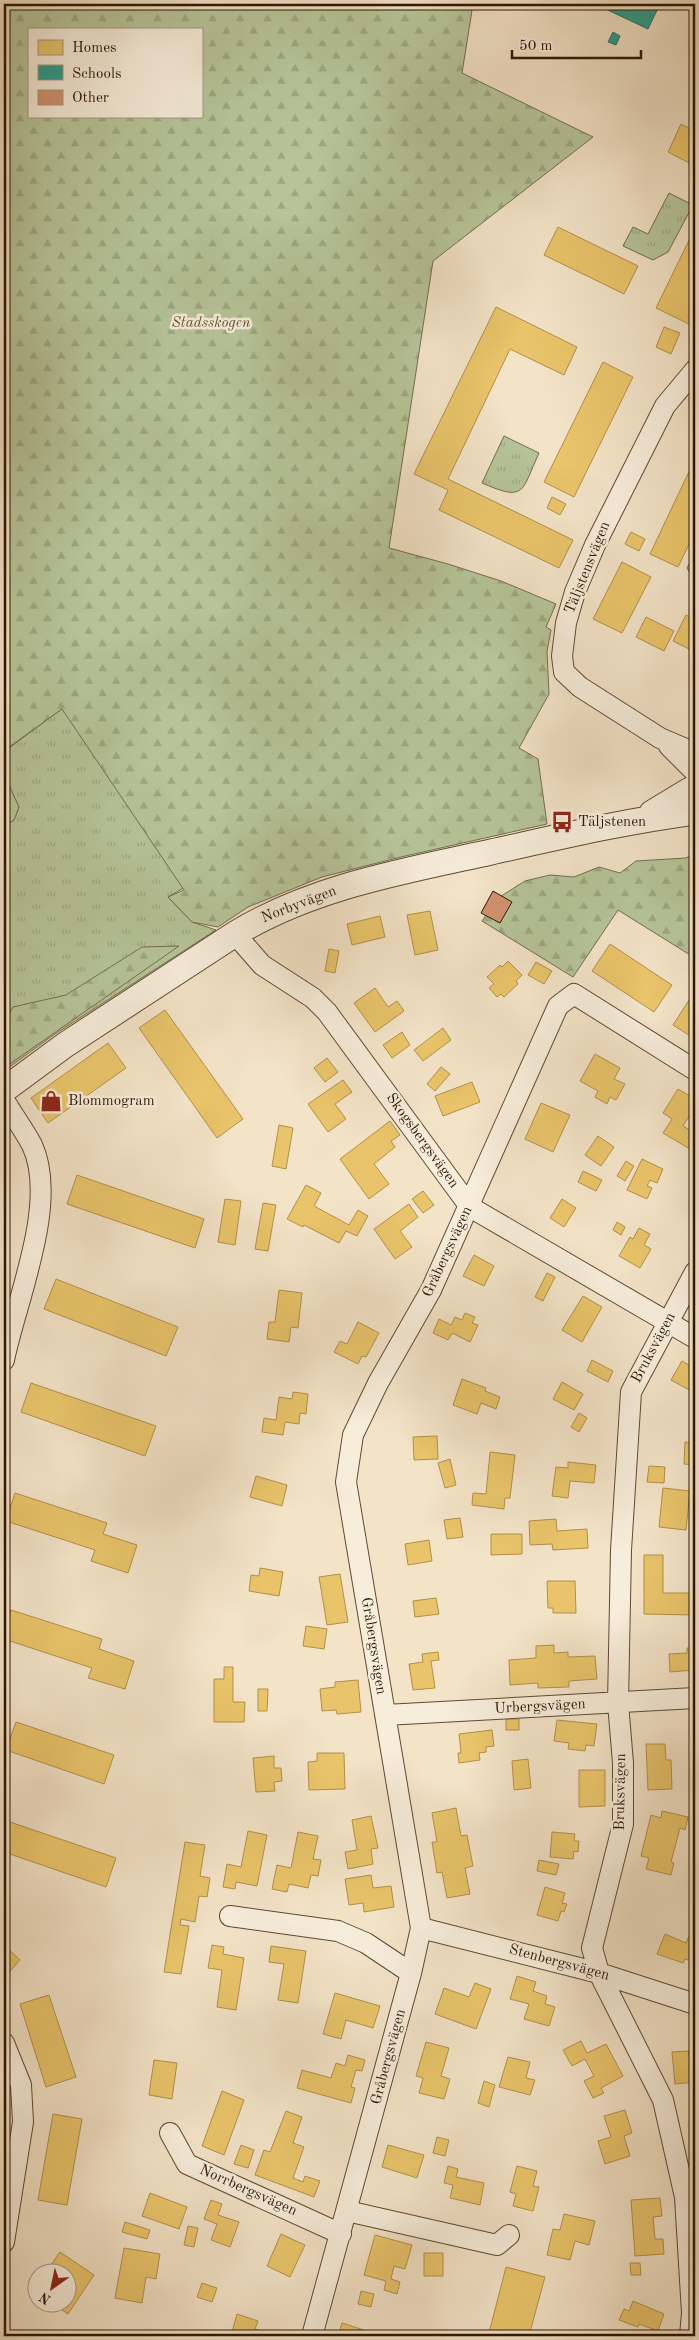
<svg xmlns="http://www.w3.org/2000/svg" width="699" height="2340" viewBox="0 0 699 2340" font-family="'Old Standard TT',serif">
	<style>
		.grass { fill: url(#grass-tufts); stroke: #726e4e }
		.forest { fill: url(#forest-firs); stroke: #726e4e; fill-rule: evenodd }
		.homes { fill: #e9c46a; stroke: #b1904b }
		.schools { fill: #2a9d8f; stroke: #2b7465 }
		.building { fill: #d1926f; stroke: #2e1602 }
		.lines { fill: none; stroke-linecap: round; stroke-linejoin: round }
		.minor-casing { stroke: #5f4933; stroke-width: 22 }
		.tertiary-casing { stroke: #5f4933; stroke-width: 27 }
		.minor { stroke: #f7eddb; stroke-width: 20 }
		.tertiary { stroke: #f7eddb; stroke-width: 25 }
		.labels { text-anchor: middle; dominant-baseline: central; stroke-width: 5; stroke-linejoin: round; paint-order: stroke }
		.park-label { font-size: 15px; font-style: italic; fill: #5e5337; stroke: #f7eddb }
		.street-label { font-size: 15px; fill: #2e1602; stroke: #f7eddb }
		.poi-label { font-size: 15px; fill: #2e1602; stroke: #f7eddb; text-anchor: start }
	</style>
	<defs>
		<pattern id="grass-tufts" width="24" height="20" patternUnits="userSpaceOnUse" patternTransform="scale(1.25)"><rect width="24" height="20" fill="#b6c599"/><path d="M3 7l-1-3M5 7V3M7 7l1-3M15 17l-1-3M17 17v-4M19 17l1-3" fill="none" stroke="#9da882"/></pattern>
		<pattern id="forest-firs" width="22" height="20" patternUnits="userSpaceOnUse" patternTransform="scale(1.25)"><rect width="22" height="20" fill="#b6c599"/><path d="M5 1l3.5 6h-7zM16 11l3.5 6h-7z" fill="#9da882"/></pattern>
	</defs>
	<rect width="100%" height="100%" fill="#f3e3c7"/>
	<filter id="stains"><feTurbulence type="fractalNoise" baseFrequency=".004" numOctaves="4"/><feColorMatrix values="0 0 0 0 .2 0 0 0 0 .09 0 0 0 0 .02 0 0 0 .5 -.17"/></filter>
	<radialGradient id="worn" r=".72"><stop offset=".6" stop-color="#630" stop-opacity="0"/><stop offset="1" stop-color="#630" stop-opacity=".3"/></radialGradient>
	<!-- grass -->
	<path class="grass" d="M669,193L693,205L668,252L653,260L623,246L633,227L648,234Z
		M504,436L539,453C521,492 526,502 482,483Z
		M695,553V582L687,568Z
		M71,702L190,884L168,897L192,922L216,930L55,1034L4,1071V827L14,820L19,807C10,788 1,772 5,751Z"/>
	<!-- forest -->
	<path class="forest" d="M4,4H473L462,73L593,137L433,261L389,548L448,564L501,581L556,604L546,627L551,630L547,651L549,694L519,748L538,759L547,824L401,857L322,877L248,907L218,927L192,922L168,897L184,890L62,709L5,750L4,756ZM29,29H201V116H29Z
		M4,775L19,807L14,820L4,827Z
		M695,853V958L618,910L573,977L482,921L498,898L525,881L550,875L574,877L599,867L620,873L636,861L686,858Z
		M179,946L4,1068V1022L13,1007L66,995L142,947Z"/>
	<!-- homes -->
	<path class="homes" d="M681,124L695,131V166L668,152Z
		M558,227L638,266L624,294L544,255Z
		M695,228V311L689,324L656,308Z
		M496,307L577,347L564,375L510,349L448,479L573,540L559,568L439,510L448,490L414,474Z
		M664,327L680,333L671,354L656,347Z
		M603,362L633,377L574,497L544,482Z
		M695,459V532L678,567L650,554Z
		M552,497L566,504L560,515L547,508Z
		M631,532L645,539L639,551L625,544Z
		M622,562L651,577L622,633L593,619Z
		M686,615L695,619V652L673,641Z
		M646,617L674,631L664,651L636,637Z
		M430,911L438,950L415,955L407,915Z
		M380,916L385,937L352,945L347,924Z
		M610,944L672,985L654,1012L592,971Z
		M329,949L339,951L335,973L325,971Z
		M508,961L522,975L516,981L518,984L504,997L501,994L497,997L489,988L494,984L487,977L500,965L502,967Z
		M536,962L552,971L544,984L528,975Z
		M375,988L388,1007L397,1001L404,1011L375,1032L354,1003Z
		M691,997L695,1000V1039L673,1025Z
		M165,1010L243,1119L217,1138L139,1028Z
		M443,1028L451,1040L423,1061L414,1050Z
		M402,1032L410,1045L392,1058L383,1045Z
		M108,1043L126,1068L48,1123L31,1098Z
		M595,1054L620,1068L614,1079L625,1084L616,1100L610,1097L607,1104L595,1097L598,1091L580,1081Z
		M327,1058L338,1072L325,1082L314,1068Z
		M441,1067L450,1074L435,1091L427,1084Z
		M343,1080L352,1092L335,1104L346,1119L328,1132L308,1104Z
		M472,1082L480,1102L443,1116L435,1096Z
		M678,1089L695,1099V1106L683,1126L695,1133V1152L663,1133L672,1119L663,1113Z
		M541,1103L570,1115L553,1152L525,1139Z
		M390,1121L400,1135L391,1141L395,1147L374,1164L389,1184L369,1199L340,1159Z
		M279,1125L293,1128L286,1169L272,1166Z
		M598,1136L614,1147L601,1166L585,1155Z
		M642,1159L663,1169L657,1183L650,1180L647,1186L652,1188L647,1199L627,1190Z
		M626,1161L634,1166L625,1181L617,1176Z
		M583,1171L602,1180L596,1191L578,1182Z
		M77,1175L204,1219L195,1248L67,1204Z
		M306,1185L321,1193L314,1206L349,1225L358,1210L368,1216L357,1236L346,1231L339,1243L304,1225L303,1227L287,1219Z
		M423,1191L434,1205L423,1213L412,1199Z
		M225,1199L241,1201L235,1245L218,1242Z
		M562,1199L576,1208L564,1227L550,1218Z
		M263,1203L276,1205L268,1251L255,1249Z
		M409,1204L418,1217L400,1231L412,1247L395,1259L374,1229Z
		M617,1222L625,1227L621,1235L613,1230Z
		M639,1228L650,1234L644,1245L651,1249L640,1268L619,1256L630,1237L633,1239Z
		M474,1255L494,1266L484,1286L463,1276Z
		M547,1273L555,1277L543,1301L535,1297Z
		M56,1279L178,1327L166,1356L44,1309Z
		M279,1290L302,1293L298,1328L291,1327L289,1342L267,1339L269,1322H275Z
		M583,1296L602,1307L582,1342L562,1330Z
		M465,1313L475,1317L472,1323L478,1325L470,1342L452,1333L448,1340L433,1333L439,1319L451,1325L455,1317L462,1320Z
		M358,1322L379,1333L366,1357L362,1356L358,1364L334,1352L340,1341L347,1344Z
		M694,1358L695,1359V1393L671,1380L682,1361L689,1365Z
		M592,1360L613,1371L608,1382L587,1371Z
		M462,1379L486,1388L485,1391L500,1397L496,1409L481,1403L477,1414L453,1405Z
		M562,1382L583,1394L574,1410L553,1399Z
		M31,1383L156,1426L145,1456L21,1412Z
		M293,1392L308,1394L306,1414L300,1413L299,1424L285,1422L283,1435L262,1432L264,1418L276,1420L279,1397L292,1399Z
		M579,1413L587,1418L579,1432L571,1427Z
		M437,1436L438,1459L414,1460L413,1437Z
		M685,1442L695,1443V1465L684,1464Z
		M490,1452L515,1455L510,1498H505L504,1509L472,1505L473,1493L486,1494Z
		M450,1459L456,1485L445,1488L438,1463Z
		M568,1462L596,1465L594,1483L570,1481L568,1498L552,1496L556,1467L568,1468Z
		M649,1466L665,1467L664,1483L647,1482Z
		M256,1476L287,1485L282,1506L250,1497Z
		M663,1488L690,1491L686,1530L659,1527Z
		M15,1493L107,1523L103,1534L137,1545L128,1573L91,1561L95,1550L6,1521Z
		M460,1518L463,1537L447,1539L444,1520Z
		M556,1519L557,1531L587,1529L588,1548L553,1550L552,1544L530,1545L529,1521Z
		M491,1534H522V1554L491,1555Z
		M429,1540L432,1561L408,1565L405,1544Z
		M644,1555H663V1593H694V1615L644,1614Z
		M260,1568L283,1572L279,1596L249,1591L251,1575L259,1576Z
		M340,1574L348,1622L327,1625L319,1577Z
		M547,1581H575L576,1613H553V1608H548Z
		M436,1598L439,1614L415,1617L413,1601Z
		M11,1610L102,1639L99,1649L134,1661L125,1689L88,1678L92,1668L4,1639Z
		M306,1626L327,1629L324,1649L303,1646Z
		M554,1645V1653L568,1652V1657L595,1656L597,1679L569,1681V1687L538,1688V1683L510,1685L509,1660L536,1658V1646Z
		M695,1647V1670L670,1672L669,1654L687,1653V1648Z
		M438,1652L439,1660L431,1661L435,1688L413,1690L409,1664L423,1662L422,1654Z
		M224,1667H233V1702H245L244,1722H214V1679H224Z
		M358,1680L361,1712L337,1714L336,1710L322,1711L320,1689L335,1687V1682Z
		M258,1689H268L267,1711H258Z
		M506,1719H519V1730H506Z
		M557,1720L597,1724L594,1746L586,1745L585,1751L568,1749L569,1743L554,1741Z
		M16,1722L114,1755L104,1784L6,1750Z
		M492,1730L494,1746L486,1747V1752L479,1753L480,1760L459,1763L458,1753H461L459,1734Z
		M646,1744H665L666,1760H671L672,1789L648,1790Z
		M317,1753H344L345,1789L309,1790L308,1762L317,1761Z
		M274,1756V1768H281L282,1781L274,1782L275,1791L256,1792L253,1758Z
		M528,1759L531,1788L514,1790L512,1761Z
		M579,1770H605V1806L579,1807Z
		M456,1808L461,1836L467,1835L473,1866L465,1868L470,1894L447,1898L442,1872L437,1873L432,1842H437L432,1813Z
		M662,1811L688,1817L685,1830L680,1828L671,1862L674,1863L671,1875L646,1869L649,1858L641,1856L651,1815L661,1818Z
		M371,1816L378,1848L371,1849L373,1864L348,1869L345,1852L357,1850L352,1820Z
		M4,1820L116,1858L106,1887L4,1852Z
		M248,1831L267,1835L257,1886L236,1882L235,1889L223,1887L227,1864L241,1867Z
		M298,1832L318,1836L313,1859L321,1860L318,1876L311,1875L308,1888L289,1884L287,1892L272,1889L277,1865L291,1868Z
		M552,1832L575,1834L574,1841H579L578,1852L574,1851L573,1859L550,1857Z
		M185,1842L205,1845L200,1876L210,1878L207,1897L199,1896L195,1922L181,1919L180,1925L189,1926L181,1974L164,1972Z
		M539,1860L559,1864L556,1875L537,1871Z
		M371,1875L373,1888L391,1886L394,1907L364,1912L363,1903L349,1905L345,1879Z
		M545,1887L565,1893L562,1903L567,1904L564,1912L561,1911L558,1921L537,1915Z
		M665,1934L686,1943L689,1936L695,1939V1962L685,1959L683,1963L657,1954Z
		M4,1945L20,1960L4,1978Z
		M212,1945L224,1947L223,1954L244,1958L236,2010L217,2007L222,1970L208,1968Z
		M271,1946L306,1951L298,2003L278,2000L284,1964L269,1962Z
		M517,1976L536,1982L533,1991L547,1996L545,2004L555,2007L549,2026L524,2019L529,2004L510,1999Z
		M475,1983L491,1989L476,2029L435,2014L444,1988L469,1997Z
		M335,1993L380,2006L373,2028L346,2020L341,2039L323,2034Z
		M49,1995L76,2077L46,2087L20,2004Z
		M581,2041L587,2053L606,2044L623,2076L601,2088L604,2093L593,2098L584,2081L594,2076L585,2059L572,2066L563,2050Z
		M426,2042L449,2048L441,2076L450,2079L444,2099L419,2093L423,2078L416,2076Z
		M689,2051L690,2070L694,2069L695,2082L675,2084L672,2052Z
		M348,2055L365,2060L362,2071L356,2070L351,2087L355,2088L351,2103L297,2088L302,2070L331,2078L336,2063L345,2066Z
		M508,2057L530,2062L526,2078L535,2080L530,2095L499,2087Z
		M154,2060L177,2063L172,2099L149,2095Z
		M484,2081L495,2085L489,2107L478,2103Z
		M222,2091L244,2100L224,2155L202,2146Z
		M625,2110L632,2133L624,2136L630,2156L605,2164L598,2141L611,2137L604,2116Z
		M286,2111L302,2117L293,2143L304,2147L293,2178L303,2182L305,2176L320,2181L314,2197L255,2175L264,2150L270,2152Z
		M53,2114L82,2119L67,2205L38,2200Z
		M437,2137L449,2140L445,2156L433,2153Z
		M695,2138V2150L691,2140Z
		M241,2145L254,2150L248,2168L234,2164Z
		M388,2145L424,2155L417,2178L382,2167Z
		M448,2166L458,2169L456,2177L484,2183L480,2205L450,2198L453,2185L444,2183Z
		M517,2166L537,2171L533,2186L539,2187L533,2211L513,2206L516,2194L510,2192Z
		M150,2193L187,2207L179,2229L142,2216Z
		M660,2198L662,2216L653,2217L655,2239H663L664,2254L635,2256L631,2200Z
		M211,2200L222,2204L218,2215L239,2222L230,2247L211,2240L217,2224L204,2219Z
		M564,2214L595,2221L589,2245L575,2241L570,2260L547,2255L553,2229L560,2230Z
		M125,2222L150,2230L147,2239L122,2232Z
		M188,2226L198,2228L194,2247L184,2245Z
		M281,2234L305,2245L290,2277L267,2266Z
		M375,2235L412,2245L405,2269L394,2266L391,2279L400,2282L397,2294L384,2290L386,2281L364,2275Z
		M124,2248L160,2254L156,2279L146,2277L142,2303L115,2298Z
		M60,2252L94,2275L68,2314L51,2302H68V2272H46Z
		M424,2253H443V2276H424Z
		M630,2263H640L641,2275H631Z
		M506,2267L545,2277L529,2336H501L489,2333Z
		M202,2283L217,2288L212,2302L197,2297Z
		M361,2291L374,2294L371,2307L358,2304Z
		M633,2301L664,2314L658,2331L639,2324L638,2327L619,2320L624,2309L629,2311Z
		M237,2314L258,2321L255,2329L261,2331L259,2336H231Z
		M342,2323L364,2330L362,2336H338Z
		M130,2331H139V2336H129Z"/>
	<!-- schools -->
	<path class="schools" d="M595,4H660L648,29Z
		M613,32L620,36L616,45L608,42Z"/>
	<!-- building -->
	<path class="building" d="M493,891L512,902L500,923L481,913Z"/>
	<g class="lines">
		<!-- minor casing -->
		<g class="minor-casing">
			<path id="minor" d="M695,370L665,406L595,545L575,592L566,623L562,656L564,672L580,687L660,738L695,753
				M669,746L694,771
				M235,934L262,965L313,998L327,1012L470,1207L695,1338
				M4,1100C13,1115 24,1130 32,1145C59,1202 16,1301 4,1360
				M385,1715L695,1698
				M230,1916L338,1931L366,1943L411,1973
				M421,1928L599,1973L695,2004
				M4,2043L21,2085L23,2122L4,2242
				M170,2133L187,2164L341,2234
				M347,2211L497,2245L509,2235
				M312,2336L411,1973L421,1928L346,1482L353,1435L378,1383L431,1290L558,1006L574,994L695,1070
				M690,2336L692,2313L685,2197L663,2100L599,1973L592,1948L623,1824V1763L618,1703L621,1550L631,1392L695,1272"/>
		</g>
		<!-- tertiary casing -->
		<g class="tertiary-casing">
			<path id="tertiary" d="M652,813L690,790
				M4,1090L65,1045L235,934C312,887 404,871 491,852C559,837 626,821 695,812"/>
		</g>
		<!-- minor -->
		<use href="#minor" class="minor"/>
		<!-- tertiary -->
		<use href="#tertiary" class="tertiary"/>
	</g>
	<!-- icons -->
	<defs>
		<g id="bus-bare" transform="scale(1.725)"><path d="M-5-6H5V4H4V6H2V4H-2V6H-4V4H-5ZM-3.5-4V0h7V-4ZM-3.5 1.2v1.5H-2V1.2ZM2 1.2v1.5H3.5V1.2Z" fill="#8f2418" stroke="#f7eddb" stroke-width="2.5" paint-order="stroke"/></g>
		<g id="shop-bare" transform="scale(1.725)"><path d="M-5-2.5h2.3a2.7 3.5 0 0 1 5.4 0H5L5.5 6h-11ZM-1.5-2.5h3a1.5 2.3 0 0 0-3 0Z" fill="#8f2418" stroke="#f7eddb" stroke-width="2.5" paint-order="stroke"/></g>
	</defs>
	<g fill-rule="evenodd">
		<use href="#bus-bare" x="562" y="822"/>
		<use href="#shop-bare" x="51" y="1101"/>
	</g>
	<g class="labels">
		<!-- park labels -->
		<g class="park-label">
			<text x="211" y="323">Stadsskogen</text>
		</g>
		<!-- street labels -->
		<g class="street-label">
			<text transform="translate(588 568) rotate(-68)">Täljstensvägen</text>
			<text transform="translate(299 905) rotate(-21)">Norbyvägen</text>
			<text transform="translate(422 1141) rotate(54)">Skogsbergsvägen</text>
			<text transform="translate(448 1252) rotate(-65)">Gråbergsvägen</text>
			<text transform="translate(654 1348) rotate(-62)">Bruksvägen</text>
			<text transform="translate(373 1646) rotate(81)">Gråbergsvägen</text>
			<text transform="translate(540 1707) rotate(-3)">Urbergsvägen</text>
			<text transform="translate(621 1792) rotate(-89)">Bruksvägen</text>
			<text transform="translate(559 1963) rotate(15)">Stenbergsvägen</text>
			<text transform="translate(389 2057) rotate(-75)">Gråbergsvägen</text>
			<text transform="translate(248 2191) rotate(24)">Norrbergsvägen</text>
		</g>
		<!-- poi labels -->
		<g class="poi-label">
			<text x="578" y="822">Täljstenen</text>
			<text x="68" y="1101">Blommogram</text>
		</g>
	</g>
	<!-- margin -->
	<rect width="699" height="2340" fill="none" stroke="#f3e3c7" stroke-width="20"/>
	<rect x="5" y="5" width="689" height="2330" fill="none" stroke="#2e1602" stroke-width="2.5"/>
	<rect x="10" y="10" width="679" height="2320" fill="none" stroke="#2e1602"/>
	<!-- legend -->
	<rect x="28" y="28" width="175" height="90" fill="#f7eddb" stroke="#a79784"/>
	<rect x="38" y="40" width="25" height="15" fill="#e9c46a" stroke="#a79784"/>
	<text x="72" y="52" font-size="15" fill="#2e1602">Homes</text>
	<rect x="38" y="65" width="25" height="15" fill="#2a9d8f" stroke="#a79784"/>
	<text x="72" y="78" font-size="15" fill="#2e1602">Schools</text>
	<rect x="38" y="90" width="25" height="15" fill="#d1926f" stroke="#a79784"/>
	<text x="72" y="102" font-size="15" fill="#2e1602">Other</text>
	<!-- north arrow -->
	<g transform="translate(52 2288) rotate(213)"><circle r="24" fill="#f7eddb" stroke="#a79784"/>
	<path d="M0-4L9 19L0 12L-9 19Z" fill="#8f2418"/>
	<text y="-8" font-size="14" font-weight="bold" text-anchor="middle" fill="#2e1602">N</text>
	</g>
	<!-- scale -->
	<path d="M512 50v8h129v-8" fill="none" stroke="#2e1602" stroke-width="2.5"/>
	<text x="519" y="50" font-size="15" fill="#2e1602" stroke="#f7eddb" stroke-width="4" paint-order="stroke">50 m</text>
	<rect width="100%" height="100%" filter="url(#stains)"/>
	<rect width="100%" height="100%" fill="url(#worn)"/>
</svg>
